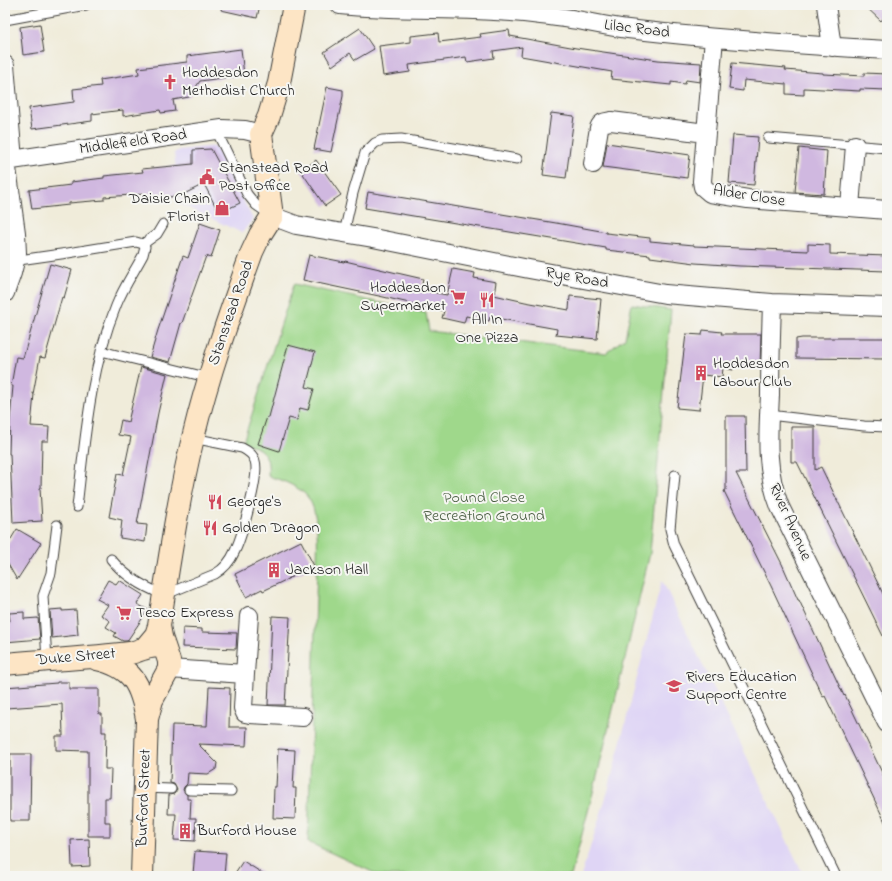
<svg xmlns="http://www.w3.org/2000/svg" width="892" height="881" viewBox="0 0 892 881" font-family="'Indie Flower',sans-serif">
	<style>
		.built { fill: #dfd5f5 }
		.green { fill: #9fd88b; stroke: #5e7a54 }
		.building { fill: #d0b8e0 }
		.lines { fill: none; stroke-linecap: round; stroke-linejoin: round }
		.lane-casing { stroke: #3c3b38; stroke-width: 11 }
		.street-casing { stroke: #3c3b38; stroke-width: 20 }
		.secondary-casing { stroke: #3c3b38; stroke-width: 24 }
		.lane { stroke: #fff; stroke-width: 9 }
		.street { stroke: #fff; stroke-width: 18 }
		.secondary { stroke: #fde5c5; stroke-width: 22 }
		.labels { text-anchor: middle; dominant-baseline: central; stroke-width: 4; stroke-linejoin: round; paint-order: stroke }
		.street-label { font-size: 16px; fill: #1c1c1c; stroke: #f6f6f2 }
		.poi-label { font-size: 16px; fill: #1c1c1c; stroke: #f6f6f2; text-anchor: start }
		.park-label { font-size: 16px; fill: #4a5e43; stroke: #f6f6f2 }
	</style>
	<rect width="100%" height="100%" fill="#f6f6f2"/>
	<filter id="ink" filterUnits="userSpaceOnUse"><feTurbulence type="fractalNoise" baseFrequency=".025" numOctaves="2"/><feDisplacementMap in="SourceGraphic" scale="8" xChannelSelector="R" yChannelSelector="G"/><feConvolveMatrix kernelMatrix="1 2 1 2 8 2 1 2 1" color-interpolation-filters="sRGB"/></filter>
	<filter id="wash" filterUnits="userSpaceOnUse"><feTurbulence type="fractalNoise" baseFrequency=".012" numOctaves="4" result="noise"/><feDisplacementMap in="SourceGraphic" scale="16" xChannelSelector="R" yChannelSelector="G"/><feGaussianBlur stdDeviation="0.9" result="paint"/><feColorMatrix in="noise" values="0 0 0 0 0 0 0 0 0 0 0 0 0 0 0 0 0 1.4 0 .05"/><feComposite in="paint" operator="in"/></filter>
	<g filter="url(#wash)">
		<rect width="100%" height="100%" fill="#f0ecda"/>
		<!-- built -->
		<path class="built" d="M215,146L253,219L242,233L180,204L174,153L179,150Z
			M662,580L804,876H581L608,791Z"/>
		<!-- green -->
		<path class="green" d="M294,284L426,313L429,331L606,353L625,338L632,304L671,310L650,553L596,781L571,876H381L308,842L317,567C317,547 321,508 304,493C293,484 281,480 268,476C270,454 263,449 243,442Z"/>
		<g id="blocks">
			<!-- building -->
			<path class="building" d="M222,5H260L257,18L221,10Z
				M864,5H887V14L881,21Z
				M40,24L44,52L23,55L20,27Z
				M360,28L374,49L355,60L350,53L332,66L324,52Z
				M509,30L510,36L576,48L658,60L701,63L700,82L686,80L685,84L671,82V85L611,79L612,72L521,56L522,47L493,51L494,58L467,62L466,57L409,65L410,72L383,76L379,46L411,42V36L438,33L439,42L481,37L480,34Z
				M241,49L244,75L200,81L189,97L173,100L175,111L161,113L160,110L123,116V110L92,114V121L32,129L29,108L74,102L73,89L101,86L100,80L139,74L138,68L187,62V56Z
				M732,63L786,68L785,70L823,73V74L864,76V73L887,74V90L860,89V91L804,88V95L786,94V84L744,80L743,91L729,89Z
				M327,87L343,90V96L331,152L314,149Z
				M551,113L574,116L566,178L543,175Z
				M733,135L758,137L754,185L729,183Z
				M607,143L690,155L687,178L603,167Z
				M799,148L827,151L824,194L795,192Z
				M211,149L240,203L219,213L204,184L180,196L145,199V194L104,197V200L69,203V205L32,209L29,190L71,185V182L104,178V176L143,172L142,169L193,164V150Z
				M316,160L341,195L325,206L301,171Z
				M368,192L562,224L606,232V233L650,238V241L694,245V246L808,251V244L830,245V254L887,256V271L740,266L695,263L650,257V255L606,250V248L365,208Z
				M200,223L220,230L211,258L206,256L182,323H181L170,362L150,357L158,330L183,256L188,258Z
				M309,255L344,262L345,261L423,279L421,290L447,295L453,269L475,273L474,278L496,282L494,295L525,302L569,310L570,296L601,299L597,339L556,335L557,329L490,317L489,321L466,316L464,323L442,318L444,311L379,296L303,280Z
				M50,264L72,270L64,298L62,297L45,358L40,357L33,394H34L31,426L49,427L48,441H42L41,488H40L42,521L13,523L10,454H9L10,420L13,386H11L16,357L23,358Z
				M703,330L722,332L721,334H761L760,367H734L733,370L723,368L722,377L703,375L699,410L677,408L686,334L702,335Z
				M802,338H885V359L796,358V339Z
				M288,345L315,352L306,387L314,389L308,410L300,408L297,420L289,418L279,451L258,444L267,417H269Z
				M141,367L167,374L158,413L137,524L147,525L145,542L120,538L122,520L109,517L117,474L123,475L131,437L118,435L121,420L128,422Z
				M726,416H745L746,473H736L782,564L798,600H799L844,696L845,695L887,783V826L825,696L823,697L815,680L771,586L724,491L726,490Z
				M791,427H815V470L821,467L887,602V644L797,462H791Z
				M17,529L41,543L17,580L5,559V549Z
				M301,541L314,566L263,591L262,589L246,597L235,574Z
				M108,580L116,584L119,580L143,595L137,604L148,610L127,641H123L114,636L116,633L106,627L110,621L101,615L108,605L97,599Z
				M62,609V611L76,610L78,635L52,638L50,610Z
				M24,612V619L38,618L40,639L5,642V621H10L9,613Z
				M272,616L290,617L285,705H268Z
				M183,628L202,629V632L237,633L236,649L182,647Z
				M57,682H69V689H99V714H102V732H106L105,769H111L110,798H105V822H110V836H88V751L56,750V736H63L62,704L6,708L5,687L57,683Z
				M209,687L230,688L229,727H247L246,746L198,744L217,763L216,769L208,774L188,773L187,784L184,787L183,790L187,795V799H191L190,818H196L195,841L174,840L176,814H168L169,795L174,794L177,790L174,784L170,783L172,725L207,726Z
				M278,749L295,750L293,788H296L295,819L273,818L274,787H276Z
				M10,754H31L30,821H10Z
				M89,839L90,866L72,867L71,840Z
				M195,851L226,853L224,876L193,874Z
				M243,861L267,876H233Z"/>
		</g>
	</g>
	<g filter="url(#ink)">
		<use href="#blocks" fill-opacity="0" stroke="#3c3b38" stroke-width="1"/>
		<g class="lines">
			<!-- lane casing -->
			<g class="lane-casing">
				<path id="lane" d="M5,20L86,5
					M216,130L247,194L256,205L269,214
					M768,138L887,148
					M344,233L353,193L365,153L375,143L382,140L401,139L517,159
					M143,244L157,234L163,224
					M5,262L68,253L136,242L143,244L145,247L143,255C134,272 123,288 116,306C90,370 85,439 77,507
					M101,351L210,378
					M769,415L864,426L887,427
					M675,475L670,529L674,545L836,876
					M111,559C125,577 144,587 164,595L215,574C224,569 231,560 235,551C242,536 260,475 255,461C253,454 248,451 242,448L193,438
					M47,660L43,596L51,573L57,525
					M144,788L171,789
					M189,790L231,791"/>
			</g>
			<!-- street casing -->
			<g class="street-casing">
				<path id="street" d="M340,5C401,11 462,7 524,13C542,15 560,17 577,20C594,23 611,27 628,29C714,39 801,45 887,50
					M826,5L832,47
					M714,38L702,181L703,187L710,193L748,199L887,210
					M5,65L13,160
					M5,161L222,129L245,130L261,134
					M593,164L599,128C601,122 605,122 611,121L706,133
					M850,207L855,145
					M272,216L296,225L373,238L529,269L665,294L772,303L887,307
					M5,293L12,273L17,253L16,233L6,161
					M772,303C771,334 770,365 770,395C768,435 765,470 780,507L887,723
					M169,669L245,674L249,616
					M245,674L243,708L245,713L250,714L303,717"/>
			</g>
			<!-- secondary casing -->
			<g class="secondary-casing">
				<path id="secondary" d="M146,647L156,635L159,626C169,563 178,499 193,438C208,375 230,313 252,252L260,235L272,216L261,134L269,116L279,83L294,5
					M97,659C133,667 141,685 147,719
					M5,664C47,660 89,658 130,653C141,651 149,644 160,647
					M142,876L147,719L152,700L169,669V661L161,637L159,626"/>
			</g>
			<!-- lane -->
			<use href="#lane" class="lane"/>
			<!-- street -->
			<use href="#street" class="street"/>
			<!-- secondary -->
			<use href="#secondary" class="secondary"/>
		</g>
	</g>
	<!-- icons -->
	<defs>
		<g id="church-bare" transform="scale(1.2)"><path d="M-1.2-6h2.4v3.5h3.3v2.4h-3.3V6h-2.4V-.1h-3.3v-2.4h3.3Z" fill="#d1495b" stroke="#f6f6f2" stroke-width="2.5" paint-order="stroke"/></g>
		<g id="civic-bare" transform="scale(1.2)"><path d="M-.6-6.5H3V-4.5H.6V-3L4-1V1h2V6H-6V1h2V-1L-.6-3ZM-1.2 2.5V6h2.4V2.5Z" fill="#d1495b" stroke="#f6f6f2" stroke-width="2.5" paint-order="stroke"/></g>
		<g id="shop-bare" transform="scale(1.2)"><path d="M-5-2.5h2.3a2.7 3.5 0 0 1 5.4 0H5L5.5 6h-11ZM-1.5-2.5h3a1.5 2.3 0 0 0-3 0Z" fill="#d1495b" stroke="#f6f6f2" stroke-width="2.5" paint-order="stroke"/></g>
		<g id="supermarket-bare" transform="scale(1.2)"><path d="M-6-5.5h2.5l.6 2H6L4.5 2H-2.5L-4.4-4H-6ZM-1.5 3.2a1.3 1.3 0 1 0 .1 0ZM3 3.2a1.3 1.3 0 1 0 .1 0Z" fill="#d1495b" stroke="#f6f6f2" stroke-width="2.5" paint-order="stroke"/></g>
		<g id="restaurant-bare" transform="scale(1.2)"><path d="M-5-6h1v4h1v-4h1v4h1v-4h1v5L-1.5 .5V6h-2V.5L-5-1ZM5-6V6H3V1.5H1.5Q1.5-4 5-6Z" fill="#d1495b" stroke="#f6f6f2" stroke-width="2.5" paint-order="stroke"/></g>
		<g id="building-bare" transform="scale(1.2)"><path d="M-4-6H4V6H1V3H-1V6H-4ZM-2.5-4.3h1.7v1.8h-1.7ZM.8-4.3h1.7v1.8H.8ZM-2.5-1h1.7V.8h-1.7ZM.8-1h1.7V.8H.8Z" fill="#d1495b" stroke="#f6f6f2" stroke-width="2.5" paint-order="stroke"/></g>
		<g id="school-bare" transform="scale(1.2)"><path d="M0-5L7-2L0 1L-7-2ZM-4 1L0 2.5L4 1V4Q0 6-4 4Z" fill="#d1495b" stroke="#f6f6f2" stroke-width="2.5" paint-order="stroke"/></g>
	</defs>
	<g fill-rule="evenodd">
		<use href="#church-bare" x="170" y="82"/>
		<use href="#civic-bare" x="207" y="177"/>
		<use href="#shop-bare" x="222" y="208"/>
		<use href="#supermarket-bare" x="458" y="297"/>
		<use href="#restaurant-bare" x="487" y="300"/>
		<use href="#building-bare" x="701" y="373"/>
		<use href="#restaurant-bare" x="215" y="502"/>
		<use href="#restaurant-bare" x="210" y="528"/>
		<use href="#building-bare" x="274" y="570"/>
		<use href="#supermarket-bare" x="124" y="613"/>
		<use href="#school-bare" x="674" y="686"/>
		<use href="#building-bare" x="185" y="831"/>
	</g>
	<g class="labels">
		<!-- street labels -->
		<g class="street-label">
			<text transform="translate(637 29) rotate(7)">Lilac Road</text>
			<text transform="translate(133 142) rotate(-8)">Middlefield Road</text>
			<text transform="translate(749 196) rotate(9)">Alder Close</text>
			<text transform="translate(577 278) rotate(10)">Rye Road</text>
			<text transform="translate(231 313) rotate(-71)">Stanstead Road</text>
			<text transform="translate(790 522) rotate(66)">River Avenue</text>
			<text transform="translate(76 657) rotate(-5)">Duke Street</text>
			<text transform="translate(144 798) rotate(-88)">Burford Street</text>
		</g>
		<!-- poi labels -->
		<g class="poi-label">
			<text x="182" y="73">Hoddesdon<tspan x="182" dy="18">Methodist Church</tspan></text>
			<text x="219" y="168">Stanstead Road<tspan x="219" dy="18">Post Office</tspan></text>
			<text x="210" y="199" text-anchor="end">Daisie Chain<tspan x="210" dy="18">Florist</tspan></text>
			<text x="446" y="288" text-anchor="end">Hoddesdon<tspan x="446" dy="18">Supermarket</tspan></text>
			<text x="487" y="320" text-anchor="middle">All In<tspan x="487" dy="18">One Pizza</tspan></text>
			<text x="713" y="364">Hoddesdon<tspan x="713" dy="18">Labour Club</tspan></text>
			<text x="227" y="502">George's</text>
			<text x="222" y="528">Golden Dragon</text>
			<text x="286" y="570">Jackson Hall</text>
			<text x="136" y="613">Tesco Express</text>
			<text x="686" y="677">Rivers Education<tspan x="686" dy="18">Support Centre</tspan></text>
			<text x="197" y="831">Burford House</text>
		</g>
		<!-- park labels -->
		<g class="park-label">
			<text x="484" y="498">Pound Close<tspan x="484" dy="18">Recreation Ground</tspan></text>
		</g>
	</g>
	<!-- margin -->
	<rect width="892" height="881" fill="none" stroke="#f6f6f2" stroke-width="20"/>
</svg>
